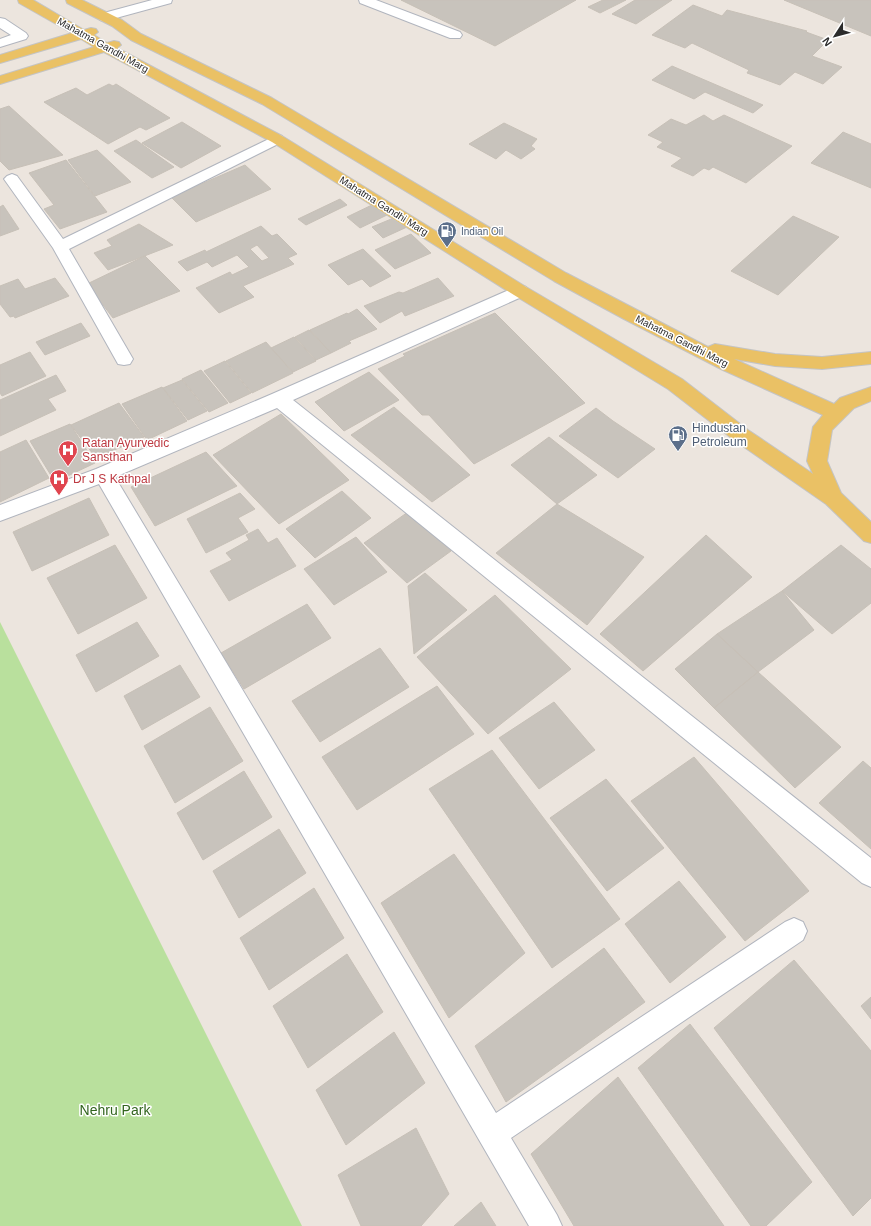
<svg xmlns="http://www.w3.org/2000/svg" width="871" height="1226" viewBox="0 0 871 1226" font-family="Helvetica,sans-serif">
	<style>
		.green { fill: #b9e09d }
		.building { fill: #c8c3bc; stroke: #c7c0b7; fill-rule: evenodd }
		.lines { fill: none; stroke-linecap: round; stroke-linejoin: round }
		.minor-casing { stroke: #b1b5be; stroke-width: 2 }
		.major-casing { stroke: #c4c4c4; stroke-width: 2 }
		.minor { fill: #fff; fill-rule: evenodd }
		.major { fill: #eac165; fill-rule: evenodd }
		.labels { text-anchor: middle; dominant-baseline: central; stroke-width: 3; stroke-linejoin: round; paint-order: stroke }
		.far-street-label { font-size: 10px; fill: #2b2b2b; stroke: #fff }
		.far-service-label { font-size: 10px; fill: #4e5e75; stroke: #fff; text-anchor: start }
		.service-label { font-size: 12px; fill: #4e5e75; stroke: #fff; text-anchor: start }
		.health-label { font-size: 12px; fill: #be3a42; stroke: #fff; text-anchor: start }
		.near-park-label { font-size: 14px; fill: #32651e; stroke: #fff }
	</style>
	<rect width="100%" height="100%" fill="#ece5de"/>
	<!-- green -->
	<path class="green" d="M0,622L302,1226H0Z"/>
	<!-- building -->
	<path class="building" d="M401,0H576L495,46Z
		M603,0H626L600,13L588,7Z
		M635,0H672L636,24L612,14Z
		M784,0H871V36Z
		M693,5L722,16L727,10L807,31L806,32L828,40L812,56L842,67L823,84L795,72L780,85L747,73L749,70L692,43L685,48L652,35Z
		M672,66L763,105L753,113L705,92L694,99L652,80Z
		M109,84L113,86L116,84L170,118L146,130L140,127L108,144L44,102L76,88L87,95Z
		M9,106L63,155L9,170L0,161V109Z
		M704,115L713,121L724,115L792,146L746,183L713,167L709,170L704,168L693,176L671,166L682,158L657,147L663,142L648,135L671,119L686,125Z
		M182,122L221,146L181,168L142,143Z
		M504,123L537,139L531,146L535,149L521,159L506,150L496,159L469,144Z
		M843,132L871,144V188L811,163Z
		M136,140L174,167L152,178L114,151Z
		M97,150L131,182L95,196L68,160Z
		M66,160L107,212L60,229L44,209L54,205L29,173Z
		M245,165L271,189L196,222L171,197Z
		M340,199L347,205L306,225L298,219Z
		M374,204L387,215L360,228L347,217Z
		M3,205L19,229L0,236V207Z
		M793,216L839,237L778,295L731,271Z
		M396,217L407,227L383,238L372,227Z
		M139,224L173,245L108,270L94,253L112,246L107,240Z
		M261,226L272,236L277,234L297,254L288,258L294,264L243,286L254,297L219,313L196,288L230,272L232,275L249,267L237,255L212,267L207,262L187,271L178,262L205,250L206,252ZM257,245L269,258L262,261L250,249Z
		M411,234L431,253L395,269L375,250Z
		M363,249L391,276L370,287L362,279L348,285L328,265Z
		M145,256L180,291L113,318L87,284Z
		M55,278L69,296L15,318L14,316L10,317L0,304V286L18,279L25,289Z
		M438,278L454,296L405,316L402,311L380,323L364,306L399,292L403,293Z
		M357,309L377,329L349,341L351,343L331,353L310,330L347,313L348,314Z
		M495,313L585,403L474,464L429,415H422L378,369L405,356L403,354Z
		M81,323L90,336L45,355L36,342Z
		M309,330L331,353L316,360L295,337Z
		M294,337L316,361L293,372L271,348Z
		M266,342L293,373L252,393L226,361Z
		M30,352L46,376L2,396L0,393V365Z
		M225,361L251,393L230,403L204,371Z
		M201,370L228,403L209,412L182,379Z
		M369,372L399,400L344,431L315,402Z
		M56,375L66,391L48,399L56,410L0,436V400Z
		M182,380L207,411L188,420L163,388Z
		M162,387L187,421L147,440L122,404Z
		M119,403L144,437L96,458L71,425Z
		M394,407L470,475L432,502L351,435Z
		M596,408L613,421L655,449L618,478L559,436Z
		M281,414L349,480L279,524L213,455Z
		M70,424L95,463L55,482L30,441Z
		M549,437L597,475L557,504L511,465Z
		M26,440L49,478L0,502V452Z
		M206,452L237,486L155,526L131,487Z
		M342,491L371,518L315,558L286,529Z
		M240,493L255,509L238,518L248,532L206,553L187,519Z
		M89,498L109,535L32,571L13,532Z
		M557,504L644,557L587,625L496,553Z
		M408,512L451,551L407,583L364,543Z
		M258,529L268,543L277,538L296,566L229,601L210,571L232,560L226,553L249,540L246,535Z
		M706,535L752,577L643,671L600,634Z
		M356,537L387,572L334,605L304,569Z
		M115,545L147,598L78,634L47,578Z
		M841,545L871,569V603L832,634L782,591Z
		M425,573L467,610L414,654L408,586Z
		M782,591L814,630L758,672L717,634Z
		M495,595L571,669L488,734L417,657Z
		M307,604L331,638L244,689L221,653Z
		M137,622L159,656L96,692L76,655Z
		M717,634L758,672L714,708L675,669Z
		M380,648L409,687L320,742L292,701Z
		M180,665L200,697L142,730L124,696Z
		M758,672L841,747L795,788L714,708Z
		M437,686L474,734L357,810L322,757Z
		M554,702L595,750L539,789L499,738Z
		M210,707L243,761L175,803L144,746Z
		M492,750L620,919L552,968L429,789Z
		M694,757L809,891L745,941L631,801Z
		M863,761L871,768V849L819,803Z
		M244,771L272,817L203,860L177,813Z
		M606,779L664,848L607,891L550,818Z
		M279,829L306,873L239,918L213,871Z
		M454,854L525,953L449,1018L381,903Z
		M679,881L726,937L670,983L625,924Z
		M314,888L344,938L269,990L240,938Z
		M604,948L645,1002L506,1102L475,1046Z
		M347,954L383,1012L308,1068L273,1006Z
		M794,960L871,1051V1198L853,1216L714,1028Z
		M871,997V1019L861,1006Z
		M690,1024L812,1182L766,1226H751L638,1068Z
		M394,1032L425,1083L346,1145L316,1090Z
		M618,1077L724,1226H574L531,1154Z
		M416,1128L449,1194L421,1226H361L338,1175Z
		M481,1202L496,1226H454Z"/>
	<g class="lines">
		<!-- minor casing -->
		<g class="minor-casing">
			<path id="minor" d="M152,0H172L171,3L105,21L100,20L99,17L100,14Z
				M359,0H376L460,32L462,35L460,38H450L360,3Z
				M0,18L5,19L26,33L28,36L26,39L0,47V39L11,35L0,28Z
				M277,135L282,136L284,139L282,142L69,249L133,359L130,364L124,365L118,364L53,248L4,179L7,176L12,174L17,176L63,239Z
				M520,285L526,287L529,291L526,295L293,400L871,858V887L862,883L277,408L115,477L496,1113L785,922L794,918L803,922L807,931L803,940L511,1138L557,1215L562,1226H529L99,484L0,521V505L96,469L272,394Z"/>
		</g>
		<!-- major casing -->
		<g class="major-casing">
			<path id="major" d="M18,0H33L84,30L91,28L96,29L98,32L94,35L107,43L114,41L119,42L121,45L117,48L282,136L526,287L682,379L748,430L813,474L807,461L813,427L823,415L723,370L624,319L554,281L262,104L131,40L112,26L67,3L66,0H82L122,20L141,34L272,98L566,273L708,347L715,344L775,354L822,357L871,352V364L822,369L775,366L734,359L834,404L840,398L871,387V401L854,408L832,430L827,461L841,493L871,522V543L864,541L826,504L734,440L668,389L514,295L272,142L104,52L0,84V76L94,47L81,39L0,63V55L72,33L19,3Z"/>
		</g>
		<!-- minor -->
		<use href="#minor" class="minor"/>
		<!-- major -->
		<use href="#major" class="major"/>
	</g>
	<!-- icons -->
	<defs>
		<g id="fuel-pin" transform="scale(1)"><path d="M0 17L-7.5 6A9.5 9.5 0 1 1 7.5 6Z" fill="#5c6f8a" stroke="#fff"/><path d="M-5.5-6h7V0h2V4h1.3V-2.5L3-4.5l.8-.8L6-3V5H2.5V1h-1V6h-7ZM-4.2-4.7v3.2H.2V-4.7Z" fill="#fff"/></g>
		<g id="hospital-pin" transform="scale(1)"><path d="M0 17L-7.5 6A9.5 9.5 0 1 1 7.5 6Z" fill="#e0444e" stroke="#fff"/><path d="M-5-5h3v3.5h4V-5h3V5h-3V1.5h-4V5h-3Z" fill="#fff"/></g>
	</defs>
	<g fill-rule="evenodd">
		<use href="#fuel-pin" x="447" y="231"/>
		<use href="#fuel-pin" x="678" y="435"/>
		<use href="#hospital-pin" x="68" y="450"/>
		<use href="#hospital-pin" x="59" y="479"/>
	</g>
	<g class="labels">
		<!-- far-street labels -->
		<g class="far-street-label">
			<text transform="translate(103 45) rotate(29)">Mahatma Gandhi Marg</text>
			<text transform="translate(384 206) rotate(32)">Mahatma Gandhi Marg</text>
			<text transform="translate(682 341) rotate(27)">Mahatma Gandhi Marg</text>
		</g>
		<!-- far-service labels -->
		<g class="far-service-label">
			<text x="461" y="231">Indian Oil</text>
		</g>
		<!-- service labels -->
		<g class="service-label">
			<text x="692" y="428">Hindustan<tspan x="692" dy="14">Petroleum</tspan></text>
		</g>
		<!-- health labels -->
		<g class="health-label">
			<text x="82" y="443">Ratan Ayurvedic<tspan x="82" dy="14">Sansthan</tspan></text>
			<text x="73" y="479">Dr J S Kathpal</text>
		</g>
		<!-- near-park labels -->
		<g class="near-park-label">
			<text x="115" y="1110">Nehru Park</text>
		</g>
	</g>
	<!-- north arrow -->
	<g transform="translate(835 36) rotate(234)" stroke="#ffffff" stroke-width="3" paint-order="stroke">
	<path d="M0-3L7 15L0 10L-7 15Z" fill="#2b2b2b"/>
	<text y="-6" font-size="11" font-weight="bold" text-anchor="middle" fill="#2b2b2b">N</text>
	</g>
</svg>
